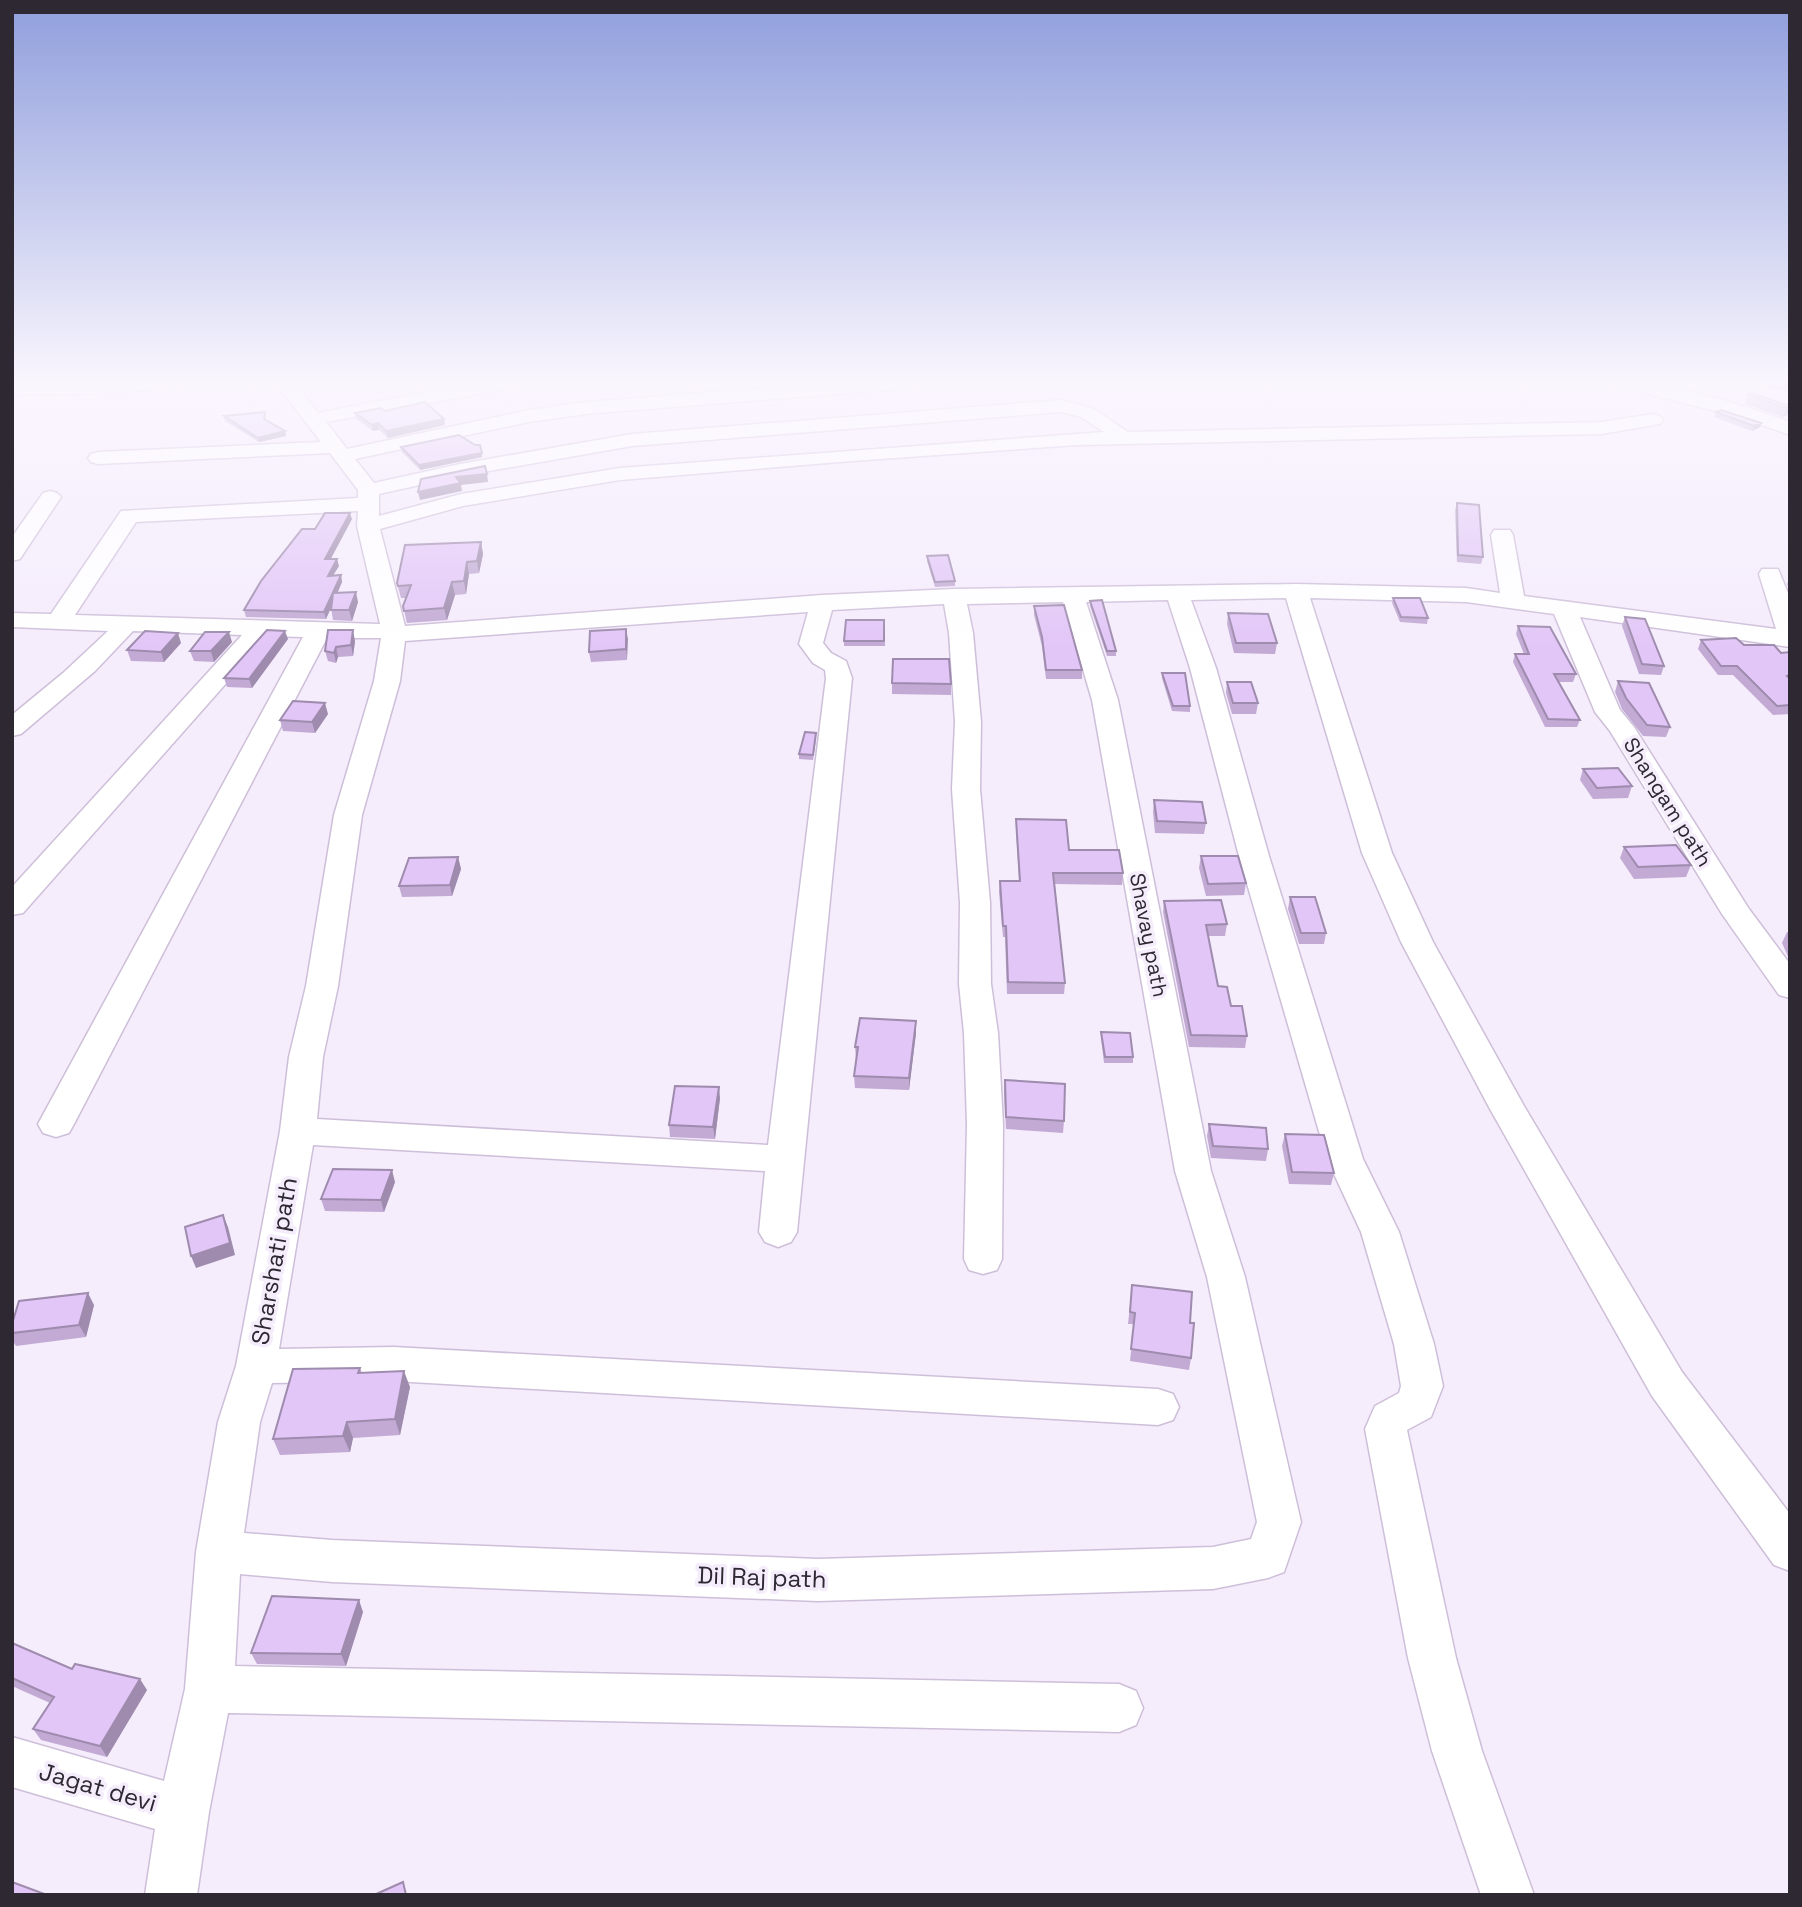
<svg xmlns="http://www.w3.org/2000/svg" width="1802" height="1907" viewBox="0 0 1802 1907" font-family="'Space Grotesk',sans-serif">
	<style>
		.lines { fill: none; stroke-linecap: round; stroke-linejoin: round }
		.river { fill: #aa7cc9; fill-rule: evenodd }
		.minor-casing { stroke: #cebfd9; stroke-width: 3 }
		.minor { fill: #fff; fill-rule: evenodd }
		.wall { fill: #c2aad4 }
		.shaded-wall { fill: #9e8bad }
		.building { fill: #e2c6f7; stroke: #9e8bad; stroke-width: 2 }
		.labels { text-anchor: middle; dominant-baseline: central; stroke-width: 7; stroke-linejoin: round; paint-order: stroke }
		.street-label { font-size: 21px; fill: #2d2832; stroke: #f5ecfc }
		.near-street-label { font-size: 24px; fill: #2d2832; stroke: #f5ecfc }
	</style>
	<rect width="100%" height="100%" fill="#f5ecfc"/>
	<g class="lines">
		<!-- river -->
		<path class="river" d="M1760,381H1790V392L1764,387Z"/>
		<!-- minor casing -->
		<g class="minor-casing">
			<path id="minor" d="M90,381H187C174,395 39,394 12,395V383Z
				M274,381H293L318,413L482,381H526L517,387L326,422L347,449L529,410L586,402L851,381H935L926,387L586,414L529,422L355,459L374,483L460,464L632,434L1061,400L1094,409L1128,432L1601,422L1653,414L1660,416L1663,420L1660,424L1601,434L1077,445L852,461L620,480L463,506L380,529L405,626L822,595L954,589L1296,584L1466,588L1500,593L1491,535L1494,530H1510L1513,535L1524,596L1776,629L1759,574L1762,569H1778L1790,598V647L1580,617L1620,710L1634,727L1749,909L1790,964V998L1779,995L1722,914L1610,731L1595,712L1554,614L1466,602L1310,598L1392,853L1433,942L1524,1106L1682,1372L1790,1514V1571L1774,1565L1652,1396L1490,1109L1401,942L1362,853L1286,598L1191,600L1216,668L1269,856L1363,1159L1399,1232L1434,1344L1443,1386L1431,1417L1407,1430L1456,1658L1482,1751L1534,1895H1481L1432,1751L1408,1658L1365,1429L1375,1406L1399,1393L1401,1386L1394,1344L1361,1232L1327,1159L1239,856L1190,668L1168,600L1086,602L1118,700L1211,1171L1245,1277L1301,1522L1284,1572L1268,1578L1213,1589L818,1601L332,1582L240,1574L235,1666L1119,1684L1136,1691L1143,1708L1136,1725L1119,1732L228,1713L209,1812L197,1895H145L155,1829L12,1787V1737L164,1781L185,1689L196,1552L218,1422L236,1366L280,1131L289,1057L306,986L334,815L374,681L381,638H327L74,1124L69,1133L56,1137L43,1133L38,1124L303,637L268,636L23,913L12,915V887L242,635L133,631L95,671L21,734L12,736V715L63,673L108,631L12,627V613L51,614L121,511L358,498V490L330,453L98,464L91,462L88,458L91,454L98,452L321,442ZM1061,412L1081,417L1104,432L620,468L461,494L379,516V494L460,476L632,446ZM358,511L357,526L380,624L75,615L136,522ZM1063,602L1092,700L1175,1171L1207,1277L1257,1522L1251,1539L1213,1547L818,1559L332,1540L244,1533L260,1422L272,1383L394,1381L1158,1425L1173,1420L1179,1407L1173,1394L1158,1389L394,1347L279,1349L313,1145L765,1171L759,1232L765,1242L778,1247L791,1242L797,1232L852,678L846,661L831,653L823,643L832,610L944,604L949,633L955,722L952,789L960,903L959,984L964,1033L967,1124L964,1259L969,1270L983,1274L997,1270L1002,1259L1003,1124L998,1033L991,984L990,903L980,789L981,722L973,633L967,604ZM808,612L799,644L813,663L825,670L826,678L768,1145L317,1119L323,1057L338,986L362,815L400,681L405,641Z
				M1610,381C1670,381 1733,402 1790,422V435L1739,417L1612,385Z
				M50,491L57,493L61,497L20,559L12,561V537L43,493Z"/>
		</g>
		<!-- minor -->
		<use href="#minor" class="minor"/>
	</g>
	<!-- wall -->
	<path class="wall" d="M1748,395L1790,406L1787,415L1783,417L1745,404Z
		M385,411L444,419L445,425L388,438L379,430L373,431L356,419L355,413Z
		M265,412L266,420L285,431L286,436L259,442L225,421L224,416Z
		M1716,412L1761,423L1760,427L1752,431L1714,417Z
		M401,447L482,457L420,470L402,452Z
		M1457,503L1483,557L1481,564L1457,562L1455,510Z
		M352,519L330,559L339,566L333,575H341L342,582L338,592L358,602L352,621L333,620L331,608L326,619L246,617L244,610L315,529Z
		M481,542L483,554L479,573L469,574L466,594L455,595L447,620L407,623L403,606L406,598H401L397,583Z
		M927,556L955,581V586L935,587L927,561Z
		M1790,578V591L1787,584Z
		M1393,598L1428,618L1427,624L1400,622L1392,603Z
		M1090,601L1116,651V656H1107L1090,606Z
		M1034,606L1082,670V679H1046L1042,646L1034,615Z
		M1228,613L1277,643L1275,654L1234,653L1227,624Z
		M1625,617L1664,666L1661,675L1639,674L1622,626Z
		M884,620L885,646H844V641Z
		M1518,626L1576,674L1573,682H1558L1580,720L1577,727H1545L1513,662L1515,654H1524L1516,634Z
		M626,629L627,660L591,662L589,652Z
		M288,639L252,688L227,687L224,678Z
		M1701,640L1744,645L1781,653L1790,652V714L1773,715L1733,675H1718L1698,649Z
		M355,641L353,656L338,657L336,663L328,661L325,651Z
		M232,642L214,662L194,661L190,651Z
		M181,643L164,662L131,661L127,650Z
		M1162,673L1190,706V712L1172,711L1162,678Z
		M1618,681L1670,727L1666,737L1643,736L1622,709L1615,692Z
		M1227,682L1258,703L1256,714H1232L1226,693Z
		M892,683L951,684V695L892,694Z
		M328,714L315,733L283,731L280,720Z
		M816,738L813,760L799,759V754Z
		M1583,769L1632,786L1628,798L1593,799L1580,780Z
		M1154,800L1206,823L1204,834L1155,833L1153,812Z
		M1016,819L1069,850L1123,873L1122,885L1055,884L1065,983L1064,994H1007L1005,937H1003L999,892L1000,881H1019L1016,831Z
		M1624,847L1691,865L1686,877L1634,879L1620,858Z
		M1201,856L1246,883L1244,895L1206,896L1199,868Z
		M458,857L461,869L452,896L402,897L399,886Z
		M1290,897L1326,933L1324,944H1299L1288,909Z
		M1164,901L1227,924L1225,936H1208L1218,986L1231,1006L1247,1036L1245,1048L1189,1047L1163,912Z
		M1787,932L1790,933V961L1782,943Z
		M1101,1032L1133,1057V1063H1104L1101,1038Z
		M916,1033L909,1090L855,1088L854,1076L856,1059L855,1047Z
		M1005,1080L1064,1121L1063,1133L1006,1129L1004,1092Z
		M720,1098L715,1139L670,1137L669,1125Z
		M1209,1124L1268,1149L1266,1161L1211,1158L1207,1136Z
		M1285,1134L1334,1173L1331,1185L1289,1184L1282,1146Z
		M395,1182L384,1212L325,1211L321,1199Z
		M1132,1285L1190,1323L1191,1358L1189,1370L1130,1361L1134,1324H1128Z
		M94,1305L86,1337L16,1346L12,1340V1324Z
		M360,1368L362,1373L410,1387L400,1435L353,1438L350,1452L280,1455L273,1439Z
		M363,1612L346,1666L257,1664L251,1653Z
		M12,1643L72,1669L147,1690L107,1757L41,1740L33,1729L50,1703L12,1686Z"/>
	<!-- shaded-wall -->
	<path class="shaded-wall" d="M1790,407L1787,415L1783,417L1787,408Z
		M444,419L445,425L388,438L386,431Z
		M378,423L379,430L373,431L372,425Z
		M1761,423L1760,427L1752,431L1754,426Z
		M285,431L286,436L259,442L258,438Z
		M482,453V457L420,470L419,465Z
		M487,474L488,482L461,485L462,491L420,500L418,492L456,477Z
		M350,513L352,519L327,566L325,559Z
		M481,542L483,554L479,573L477,561Z
		M337,559L339,566L329,582L328,576Z
		M467,562L469,574L466,594L464,581Z
		M341,575L342,582L326,619L324,612Z
		M452,582L455,595L447,620L444,608Z
		M356,592L358,602L352,621L349,610Z
		M626,629L628,639L627,660L626,649Z
		M353,630L355,641L353,656L351,645Z
		M285,631L288,639L252,688L249,679Z
		M229,632L232,642L214,662L211,651Z
		M178,633L181,643L164,662L161,652Z
		M336,647L338,657L336,663L334,653Z
		M325,703L328,714L315,733L312,722Z
		M458,857L461,869L452,896L450,885Z
		M916,1021V1033L909,1090V1078Z
		M719,1087L720,1098L715,1139L713,1127Z
		M392,1170L395,1182L384,1212L381,1200Z
		M223,1215L228,1227L235,1255L196,1268L191,1256Z
		M88,1293L94,1305L86,1337L79,1325Z
		M404,1371L410,1387L400,1435L395,1419Z
		M347,1422L353,1438L350,1452L343,1436Z
		M359,1600L363,1612L346,1666L341,1654Z
		M140,1679L147,1690L107,1757L100,1746Z"/>
	<!-- building -->
	<path class="building" d="M1751,393L1790,406V407L1787,408L1748,395Z
		M425,402L444,419L386,431L378,423L372,425L355,413L381,408L385,411Z
		M1721,410L1761,423L1754,426L1716,412Z
		M265,412L264,419L285,431L258,438L224,416Z
		M459,435L475,445H480L482,453L419,465L401,447Z
		M485,466L487,474L456,477L461,483L418,492L421,479Z
		M1457,503L1479,505L1483,557L1458,555Z
		M325,513H350L325,559H337L328,576L341,575L324,612L244,610L261,581L302,529H315Z
		M481,542L477,561L467,562L464,581L452,582L444,608L404,611L403,606L411,585L398,586L397,583L405,545Z
		M948,555L955,581L935,582L927,556Z
		M356,592L349,610H331L333,593Z
		M1393,598H1420L1428,618L1401,617Z
		M1102,600L1116,651H1107L1090,601Z
		M1064,605L1082,670H1046L1042,637L1034,606Z
		M1228,613L1268,614L1277,643H1236Z
		M1625,617L1645,619L1664,666L1642,664Z
		M846,620H884V641H844Z
		M1518,626L1550,627L1576,674H1554L1580,720L1548,719L1515,654H1529Z
		M626,629V649L589,652L590,631Z
		M267,630L285,631L249,679L224,678Z
		M328,630H353L351,645L336,647L334,653L325,651Z
		M145,631L178,633L161,652L127,650Z
		M205,632H229L211,651H190Z
		M1736,638L1744,645H1774L1781,653L1790,652V675L1787,676L1790,679V705L1777,706L1737,666H1721L1701,640Z
		M893,659H949L951,684L892,683Z
		M1162,673H1185L1190,706H1173Z
		M1618,681L1649,683L1670,727L1647,725L1626,698Z
		M1227,682H1251L1258,703H1233Z
		M293,701L325,703L312,722L280,720Z
		M805,732L816,733L813,755L799,754Z
		M1618,768L1632,786L1597,788L1583,769Z
		M1154,800L1202,802L1206,823L1157,821Z
		M1016,819L1066,820L1069,850H1119L1123,873H1053L1065,983L1008,982L1006,926H1003L1000,881H1020Z
		M1676,845L1691,865L1638,867L1624,847Z
		M1201,856H1238L1246,883L1208,884Z
		M458,857L450,885L399,886L409,858Z
		M1290,897H1315L1326,933H1301Z
		M1221,900L1227,924L1206,925L1218,986L1227,987L1231,1006H1242L1247,1036L1191,1035L1164,901Z
		M860,1018L916,1021L909,1078L854,1076L858,1047H855Z
		M1101,1032L1130,1033L1133,1057H1105Z
		M1005,1080L1065,1084L1064,1121L1006,1117Z
		M675,1086L719,1087L713,1127L669,1125Z
		M1209,1124L1266,1128L1268,1149L1213,1146Z
		M1285,1134L1324,1135L1334,1173L1292,1172Z
		M333,1169L392,1170L381,1200L321,1199Z
		M223,1215L230,1243L191,1256L185,1227Z
		M1132,1285L1192,1292L1190,1323H1194L1191,1358L1131,1349L1135,1313L1130,1312Z
		M88,1293L79,1325L12,1333V1324L19,1301Z
		M360,1368L358,1373L404,1371L395,1419L347,1422L343,1436L273,1439L293,1369Z
		M272,1596L359,1600L341,1654L251,1653Z
		M12,1643L72,1669L75,1664L140,1679L100,1746L33,1729L54,1697L12,1678Z
		M12,1882L47,1895H12Z
		M403,1882L406,1895H374Z"/>
	<!-- sky -->
	<linearGradient id="sky" x2="0" y2="1"><stop stop-color="#8f9edc"/><stop offset="0.59" stop-color="#faf6fe"/><stop offset="1" stop-color="#faf6fe" stop-opacity="0"/></linearGradient>
	<rect width="1802" height="648" fill="url(#sky)"/>
	<g class="labels">
		<!-- street labels -->
		<g class="street-label">
			<text transform="translate(1668 802) rotate(58)">Shangam path</text>
			<text transform="translate(1149 935) rotate(79)">Shavay path</text>
		</g>
		<!-- near-street labels -->
		<g class="near-street-label">
			<text transform="translate(274 1261) rotate(-80)">Sharshati path</text>
			<text transform="translate(762 1577) rotate(2)">Dil Raj path</text>
			<text transform="translate(98 1787) rotate(16)">Jagat devi</text>
		</g>
	</g>
	<!-- border -->
	<rect width="1802" height="1907" fill="none" stroke="#2d2832" stroke-width="28"/>
</svg>
